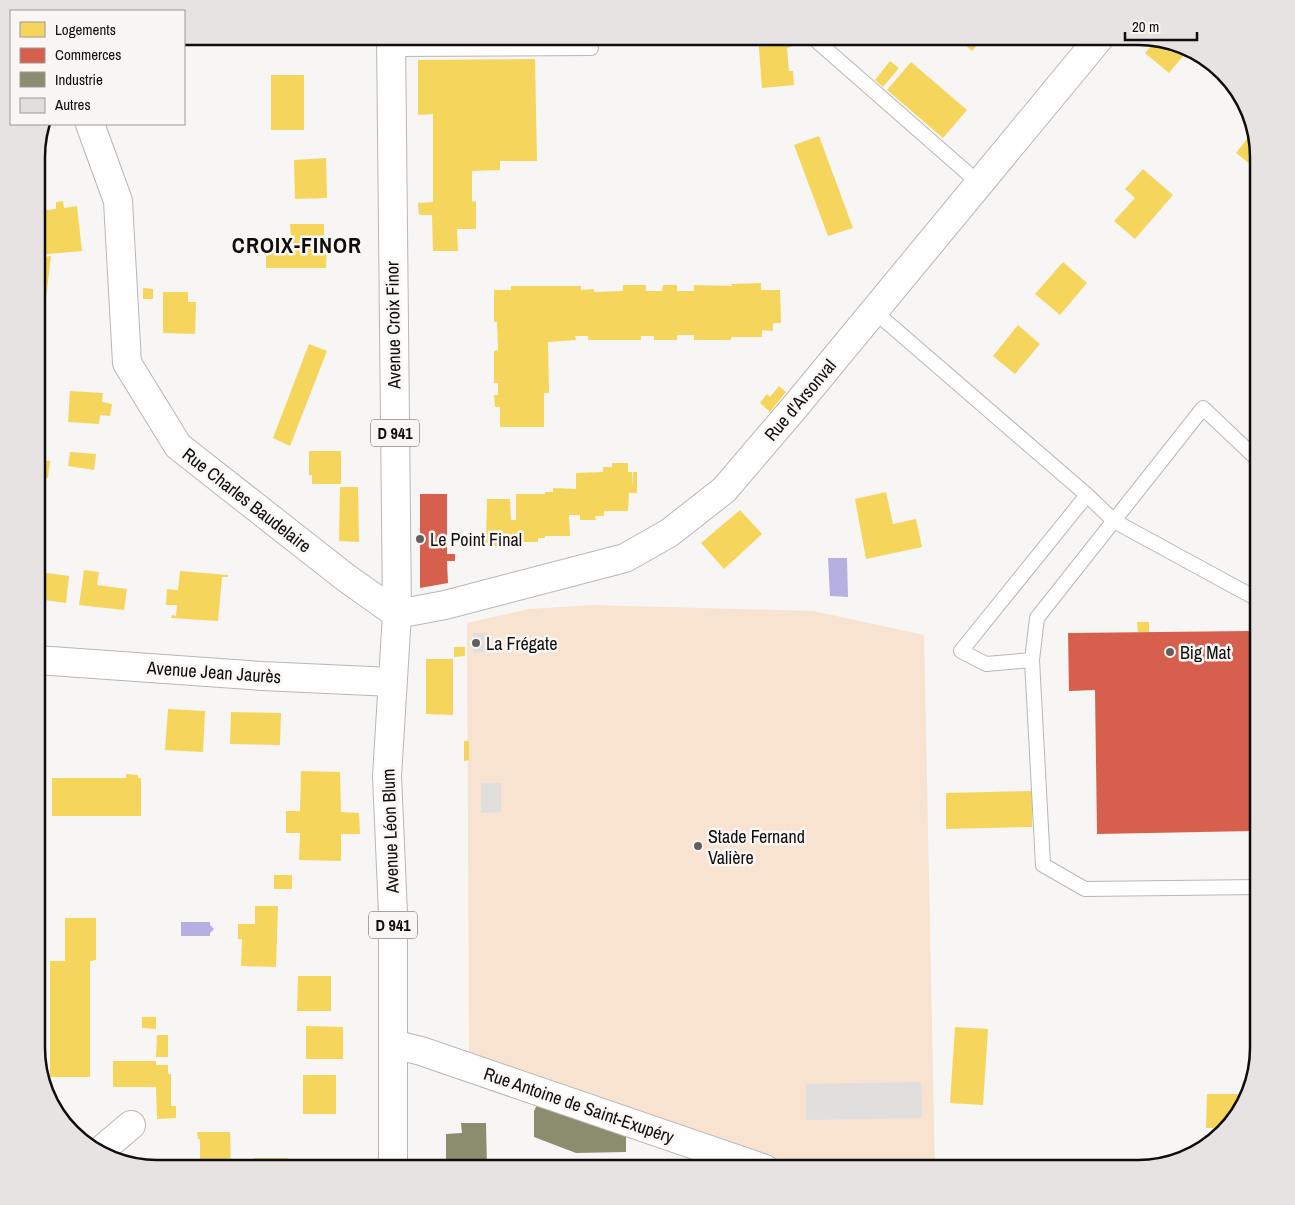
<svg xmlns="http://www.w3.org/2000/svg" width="1295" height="1205" viewBox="0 0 1295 1205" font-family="'Archivo Narrow',sans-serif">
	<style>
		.green { fill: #f7e3d0 }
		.water { fill: #b5b0e1 }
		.homes { fill: #f6d55c }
		.shops { fill: #d6604d }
		.industry { fill: #8c8c6e }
		.building { fill: #e0dfde }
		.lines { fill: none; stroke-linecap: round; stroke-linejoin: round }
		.lane-casing { stroke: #b9b7b6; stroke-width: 16 }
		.street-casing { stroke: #b9b7b6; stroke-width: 30 }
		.secondary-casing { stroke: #b9b7b6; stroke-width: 30 }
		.primary-casing { stroke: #b9b7b6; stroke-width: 30 }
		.lane { stroke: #fefefe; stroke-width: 14 }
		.street { stroke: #fefefe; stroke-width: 28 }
		.secondary { stroke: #fefefe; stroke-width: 28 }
		.primary { stroke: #fefefe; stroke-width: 28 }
		.poi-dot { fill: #615f5e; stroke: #f9f6f4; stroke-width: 2 }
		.labels { text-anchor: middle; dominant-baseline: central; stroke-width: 5; stroke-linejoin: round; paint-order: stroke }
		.shield { fill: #f9f6f4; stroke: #555452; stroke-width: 1 }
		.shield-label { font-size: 16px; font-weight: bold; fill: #0f0e0d }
		.street-label { font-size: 18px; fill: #0f0e0d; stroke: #f9f6f4 }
		.poi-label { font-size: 18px; fill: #0f0e0d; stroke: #f9f6f4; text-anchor: start }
		.district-label { font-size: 22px; font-weight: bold; letter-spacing: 1px; fill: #0f0e0d; stroke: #f9f6f4 }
		.rim { fill: none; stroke: #0f0e0d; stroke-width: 2.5 }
	</style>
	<rect width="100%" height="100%" fill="#f8f6f5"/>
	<!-- green -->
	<path class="green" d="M593,605L813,611L924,635L935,1169H803L789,1166L469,1056L467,623L529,609Z"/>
	<!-- water -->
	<path class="water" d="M828,558H847L848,597L830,596Z
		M181,922H210V925L214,929L210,933V936H181Z"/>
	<!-- homes -->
	<path class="homes" d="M260,36H306V41H261Z
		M758,36H790L791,47L787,48L789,71H793L794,85L762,88Z
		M955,36H985L972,51Z
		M1157,39L1185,46L1189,49L1169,73L1145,53Z
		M535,59L537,161H500V170L472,171V202L476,201V229H457L458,251H433L432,215H419L418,203L433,202V114L418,115V60Z
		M890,61L899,68L883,87L875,80Z
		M911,62L967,110L943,138L887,90Z
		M271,75H304V130H271Z
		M1254,130L1259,149V171L1236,153Z
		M819,136L853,228L828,236L794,145Z
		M326,158L327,198L295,199L294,160Z
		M1143,169L1173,195L1135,239L1114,221L1135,198L1125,189Z
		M63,201L64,208L77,206L82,251L37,255V211L56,209V202Z
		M290,224H324V249H327L326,268H266V251H271V237H291Z
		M51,256L38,367H37V258Z
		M1063,262L1087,283L1060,315L1035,294Z
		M761,283V290H780L781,323H773V331L762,330V337H731V340H694V335H677V340H654V336H641V340H588V336H575L576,340L548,342L549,393H544V427H500V407H495L494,395H498V383H494V351L498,350L497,322H494V290H511V286H581V290L594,289V292L623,291V285H646V291H662L663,285H677V291H694V285L732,286L731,284Z
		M143,288L153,289V299H143Z
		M163,292H188V302H196L195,334L163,333Z
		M1018,325L1040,344L1015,374L993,356Z
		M309,344L327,351L290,446L273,438Z
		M779,386L786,392L770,412L760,403L767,394L770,397Z
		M70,391L103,393L102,402L112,404L110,416L100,415L99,424L68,422Z
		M309,451H341V484H312V475H309Z
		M70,452L96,454L94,470L68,466Z
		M37,460L50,461L48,478L37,476Z
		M612,463H628V472H632V488L633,472H637V493H628L629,494L628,511H604V516H595L596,520H580V515H569L570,536H545V538H538V542H521V537H510L511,546H494V543H486L487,499H510L511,520H516V494H545V492H553V488L576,489V473L603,472V467H612Z
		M340,487H358L359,542L339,541Z
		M886,492L893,524L916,519L922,547L866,559L855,499Z
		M740,510L762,534L724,569L701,543Z
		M84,570L99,572L97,585L127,589L124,610L79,605Z
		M180,571L228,575V577H222L218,621L171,618L172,615L176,616L177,605H166L167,589L178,590Z
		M39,572L69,576L66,603L37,599Z
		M1137,622H1149V632H1138Z
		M454,647H465V656L454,657Z
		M426,659H453V715L426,714Z
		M168,709L205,711L203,752L165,750Z
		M231,712L281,713L280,745L230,744Z
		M464,741H469V760L464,761Z
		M301,771L340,772L341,812L359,813L360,834H341V861L299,860L300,833H286V811H300Z
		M126,774L138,775V778H141V816H52V778H126Z
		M1032,791V827L946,829V793Z
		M274,875H292V889H274Z
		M255,906H278L276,967L241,966L242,939H238V924H255Z
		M65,918H96V960L90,961V1077H50V961H65Z
		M298,976H331V1011H297Z
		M142,1017H156V1029L142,1028Z
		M306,1026L343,1027V1059H306Z
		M955,1027L988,1029L983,1105L950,1103Z
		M157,1035H168V1057H156Z
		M113,1061H156V1065H168V1074H171V1106H176V1118L157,1119L156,1087H113Z
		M303,1075H336V1114H303Z
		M1207,1094H1250L1223,1134V1128H1206Z
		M197,1132H230L231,1169H200V1139H198Z
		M254,1158H288V1169H254Z"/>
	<!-- shops -->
	<path class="shops" d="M420,494H447V554H455V561H447L448,583L420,588Z
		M1250,631L1253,831L1097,834L1095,690L1069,691L1068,633Z"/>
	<!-- industry -->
	<path class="industry" d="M537,1105L626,1135V1152L576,1153L534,1137V1111Z
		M461,1123H486L487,1169H446V1134L462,1133Z"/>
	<!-- building -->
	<path class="building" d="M473,633H487V652L473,653Z
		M481,783H501V812L481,813Z
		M921,1082L922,1118L806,1120V1084Z"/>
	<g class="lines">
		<!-- lane casing -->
		<g class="lane-casing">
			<path id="lane" d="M811,36L980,184
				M391,49L591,48
				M874,311L1087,495L1114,521L1259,600
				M1259,461L1203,408L1037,618L1032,660L1043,865L1085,889L1259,887
				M1032,660L986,664L961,651L1087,495"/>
		</g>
		<!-- street casing -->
		<g class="street-casing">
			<path id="street" d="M90,124L118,201L127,363L178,446L345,577L397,614
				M393,1044L421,1051L765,1169
				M99,1152L131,1125"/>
		</g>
		<!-- secondary casing -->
		<g class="secondary-casing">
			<path id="secondary" d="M397,614L445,605L625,558L669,533L724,490L794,408L1101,36
				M37,660L262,676L392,682"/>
		</g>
		<!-- primary casing -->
		<g class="primary-casing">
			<path id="primary" d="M391,36L397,614L387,776L393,914V1169"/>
		</g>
		<!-- lane -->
		<use href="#lane" class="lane"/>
		<!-- street -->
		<use href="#street" class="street"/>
		<!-- secondary -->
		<use href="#secondary" class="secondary"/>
		<!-- primary -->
		<use href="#primary" class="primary"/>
	</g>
	<!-- markers -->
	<g class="poi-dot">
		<circle cx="420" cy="539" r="5"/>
		<circle cx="476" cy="643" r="5"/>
		<circle cx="1170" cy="652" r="5"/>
		<circle cx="698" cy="846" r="5"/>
	</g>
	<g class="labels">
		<!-- shield labels -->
		<g class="shield">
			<rect x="371" y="419.5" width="48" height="27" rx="4"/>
			<rect x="369" y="911.5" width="48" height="27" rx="4"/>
		</g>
		<g class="shield-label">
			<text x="395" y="433">D 941</text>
			<text x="393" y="925">D 941</text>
		</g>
		<!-- street labels -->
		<g class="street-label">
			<text transform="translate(393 325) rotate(-91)">Avenue Croix Finor</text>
			<text transform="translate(800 400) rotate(-50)">Rue d'Arsonval</text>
			<text transform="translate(247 500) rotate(38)">Rue Charles Baudelaire</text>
			<text transform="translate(214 672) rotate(4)">Avenue Jean Jaurès</text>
			<text transform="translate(390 831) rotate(-92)">Avenue Léon Blum</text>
			<text transform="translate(579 1105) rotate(19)">Rue Antoine de Saint-Exupéry</text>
		</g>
		<!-- poi labels -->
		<g class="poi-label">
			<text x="430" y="539">Le Point Final</text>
			<text x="486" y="643">La Frégate</text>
			<text x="1180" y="652">Big Mat</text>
			<text x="708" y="836">Stade Fernand<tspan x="708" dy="21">Valière</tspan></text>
		</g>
		<!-- district labels -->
		<g class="district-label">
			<text x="297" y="245">CROIX-FINOR</text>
		</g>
	</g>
	<!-- crop -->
	<path d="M0 0H1295V1205H0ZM157 45H1138A112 112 0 0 1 1250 157V1048A112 112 0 0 1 1138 1160H157A112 112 0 0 1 45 1048V157A112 112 0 0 1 157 45Z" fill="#e6e3e2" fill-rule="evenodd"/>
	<path class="rim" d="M157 45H1138A112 112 0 0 1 1250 157V1048A112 112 0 0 1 1138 1160H157A112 112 0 0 1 45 1048V157A112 112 0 0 1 157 45Z"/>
	<!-- legend -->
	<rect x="10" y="10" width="175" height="115" fill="#f9f6f4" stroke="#9b9998"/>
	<rect x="20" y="22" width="25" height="15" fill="#f6d55c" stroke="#9b9998"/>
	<text x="55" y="35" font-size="15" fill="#0f0e0d">Logements</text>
	<rect x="20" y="48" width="25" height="15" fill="#d6604d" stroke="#9b9998"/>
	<text x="55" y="60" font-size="15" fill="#0f0e0d">Commerces</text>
	<rect x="20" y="72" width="25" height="15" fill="#8c8c6e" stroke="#9b9998"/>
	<text x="55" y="85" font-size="15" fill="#0f0e0d">Industrie</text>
	<rect x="20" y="98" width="25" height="15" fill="#e0dfde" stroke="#9b9998"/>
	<text x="55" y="110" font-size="15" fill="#0f0e0d">Autres</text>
	<!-- scale -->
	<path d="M1125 32v8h72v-8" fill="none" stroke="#0f0e0d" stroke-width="2.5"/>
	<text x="1132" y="32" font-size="15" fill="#0f0e0d" stroke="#f9f6f4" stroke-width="4" paint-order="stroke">20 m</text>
</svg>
